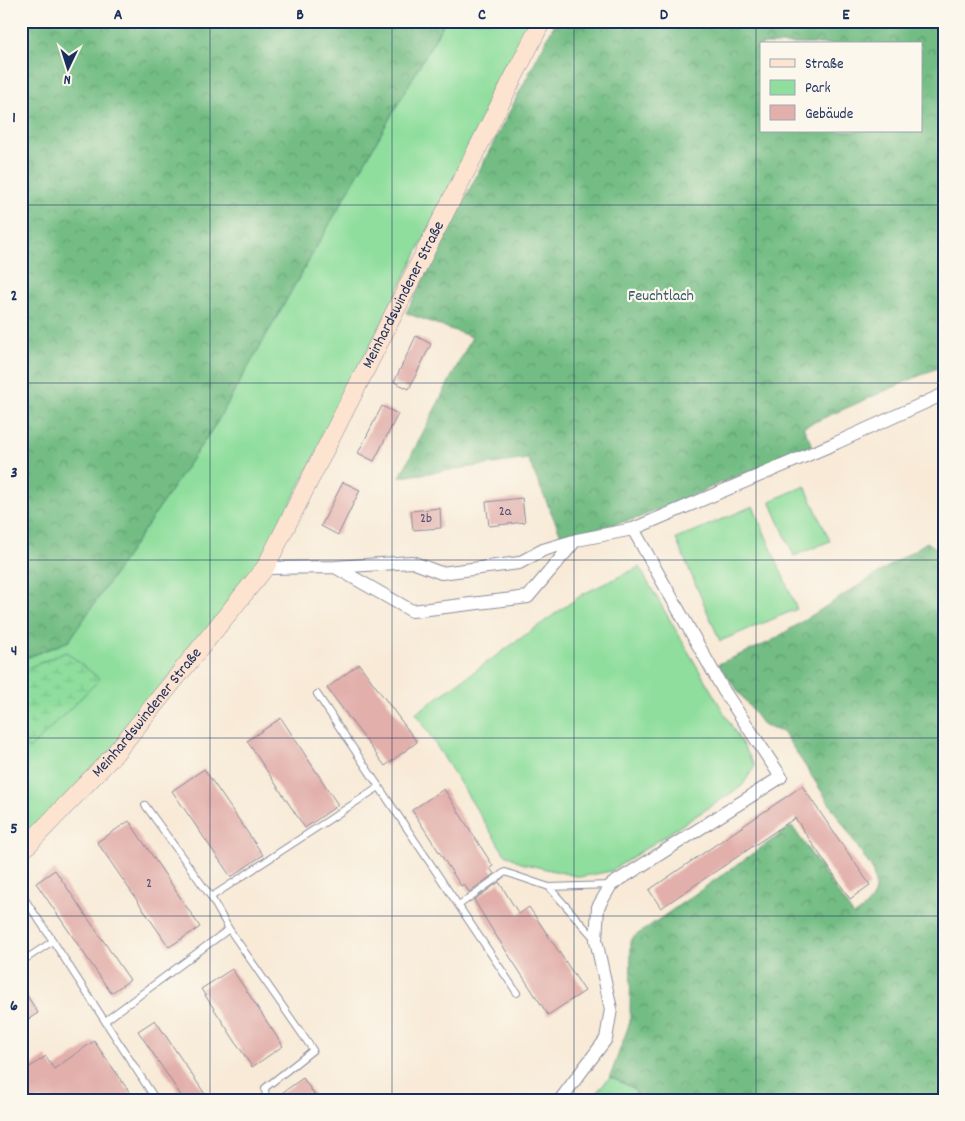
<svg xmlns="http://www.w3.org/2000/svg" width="965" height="1121" viewBox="0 0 965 1121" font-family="Dekko,sans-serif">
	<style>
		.green { fill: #8fde9d; stroke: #55867e }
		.forest { fill: url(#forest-crowns); stroke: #477671; fill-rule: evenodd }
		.wetland { fill: url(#wetland-marsh); stroke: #55867e }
		.building { fill: #e2afab }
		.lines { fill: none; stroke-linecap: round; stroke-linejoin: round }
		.lane-casing { stroke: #8a8c9a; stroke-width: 8 }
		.street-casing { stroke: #8a8c9a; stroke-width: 14 }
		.secondary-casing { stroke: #8a8c9a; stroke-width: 19 }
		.lane { stroke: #fff; stroke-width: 6 }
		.street { stroke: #fff; stroke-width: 12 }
		.secondary { stroke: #fde4d1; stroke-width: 18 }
		.grid { fill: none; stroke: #1b2f5e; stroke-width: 1; stroke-opacity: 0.55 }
		.labels { text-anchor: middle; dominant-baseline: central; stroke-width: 4.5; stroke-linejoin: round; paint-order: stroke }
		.number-label { font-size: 14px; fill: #4d4f71 }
		.street-label { font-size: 16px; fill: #1b2f5e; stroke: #fbf7ec }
		.park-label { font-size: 16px; fill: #385b6e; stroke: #fbf7ec }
		.neatline { fill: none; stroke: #1b2f5e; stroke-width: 2 }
		.grid-label { font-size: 16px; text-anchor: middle; font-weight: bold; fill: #1b2f5e }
	</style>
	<defs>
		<pattern id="forest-crowns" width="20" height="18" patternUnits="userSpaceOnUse" patternTransform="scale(1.25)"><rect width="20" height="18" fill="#73bd84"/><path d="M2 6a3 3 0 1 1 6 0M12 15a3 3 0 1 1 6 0" fill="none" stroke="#5e9a6f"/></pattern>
		<pattern id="wetland-marsh" width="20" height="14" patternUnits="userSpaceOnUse" patternTransform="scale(1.25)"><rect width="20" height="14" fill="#8fde9d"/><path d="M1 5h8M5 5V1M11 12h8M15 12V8" fill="none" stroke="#7bbf8a"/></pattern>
	</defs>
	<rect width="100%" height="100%" fill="#fbf7ec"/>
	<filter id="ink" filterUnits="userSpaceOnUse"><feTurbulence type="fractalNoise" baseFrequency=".02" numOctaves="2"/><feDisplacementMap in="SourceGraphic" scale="10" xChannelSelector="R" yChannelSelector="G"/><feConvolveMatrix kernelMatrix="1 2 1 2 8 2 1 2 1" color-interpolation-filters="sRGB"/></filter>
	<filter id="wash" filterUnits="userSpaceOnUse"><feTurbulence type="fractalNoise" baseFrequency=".0096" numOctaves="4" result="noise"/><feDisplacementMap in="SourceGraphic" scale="20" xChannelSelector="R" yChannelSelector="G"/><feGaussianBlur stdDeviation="1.12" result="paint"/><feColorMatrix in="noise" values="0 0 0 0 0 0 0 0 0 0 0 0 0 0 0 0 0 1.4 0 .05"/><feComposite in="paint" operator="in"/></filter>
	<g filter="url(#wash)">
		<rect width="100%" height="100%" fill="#f8ead7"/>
		<!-- green -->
		<path class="green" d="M445,21H534L258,568L107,757L21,846V660L69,641L217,422Z
			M805,486L830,541L794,556L770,501Z
			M753,506L797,609L720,641L676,539Z
			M639,567L755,766L742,786L611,871L580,877L521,863L504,853L416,713L583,594Z
			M610,1077L633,1088L640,1100H590Z"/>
		<!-- forest -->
		<path class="forest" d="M21,21H445L217,422L69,641L21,660Z
			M556,21H944V365L803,427L812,445L638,518L600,528L561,535L528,459L400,477L472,337L406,313ZM761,44H921V131H761Z
			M927,542L944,554V1100H640L633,1088L610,1077L630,1022L631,939L792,826L854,916C874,901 879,894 872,869L783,732L764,726L718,664L770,642Z"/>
		<!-- wetland -->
		<path class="wetland" d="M66,652L100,679L29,749L21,742V671Z"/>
		<g id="blocks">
			<!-- building -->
			<path class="building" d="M416,336L431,344L409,389L394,382Z
				M382,406L398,414L374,461L358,453Z
				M343,482L360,490L338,535L321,526Z
				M522,498L525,522L489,526L486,502Z
				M440,508L441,528L413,530L411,511Z
				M359,664L417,742L385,766L327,688Z
				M281,718L338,805L305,828L247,741Z
				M204,769L263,855L231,877L172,791Z
				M802,786L870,885L850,899L795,818L661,908L649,890Z
				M444,789L493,866L490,868L494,874L469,892L464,884L461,886L412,810Z
				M129,821L200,927L169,947L97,842Z
				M55,870L130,980L111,993L36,883Z
				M499,882L519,914L529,907L585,991L548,1015L493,931L474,900Z
				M232,969L283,1046L252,1067L201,989Z
				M21,986L38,1013L21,1024Z
				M155,1020L209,1100H184L138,1031Z
				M94,1041L135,1100H30L21,1087V1073L46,1056L54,1069Z
				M303,1078L318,1100H272Z"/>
		</g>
	</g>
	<g filter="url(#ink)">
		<use href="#blocks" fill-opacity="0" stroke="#8a8c9a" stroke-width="1"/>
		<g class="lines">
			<!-- lane casing -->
			<g class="lane-casing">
				<path id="lane" d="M317,694L517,993
					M145,805L211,897L229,929L313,1050L265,1088L266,1100
					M549,887L595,939
					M211,897L379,787
					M24,898L53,941
					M459,905L505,872L549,887L611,885
					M21,962L53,941L156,1100
					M105,1021L229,929"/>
			</g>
			<!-- street casing -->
			<g class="street-casing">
				<path id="street" d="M633,529L836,443L944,394
					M335,567L412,611L528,597L576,540
					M265,568L335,567L412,562L441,573L519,563L543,550L577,540L633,529L724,691L781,777L611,885L598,907L596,940L611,1009L606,1039L560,1100"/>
			</g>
			<!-- secondary casing -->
			<g class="secondary-casing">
				<g id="secondary">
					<path id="s1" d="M21,852L112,757L265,568L542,21"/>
				</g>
			</g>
			<!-- lane -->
			<use href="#lane" class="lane"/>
			<!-- street -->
			<use href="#street" class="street"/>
			<!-- secondary -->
			<use href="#secondary" class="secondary"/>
		</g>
	</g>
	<!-- grid -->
	<path class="grid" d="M210,21V1100M392,21V1100M574,21V1100M756,21V1100M21,205H944M21,383H944M21,560H944M21,738H944M21,916H944"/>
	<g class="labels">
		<!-- number labels -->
		<g class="number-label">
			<text x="505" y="512">2a</text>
			<text x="426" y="519">2b</text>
			<text x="149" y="884">2</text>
		</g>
		<!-- street labels -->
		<g class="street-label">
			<text stroke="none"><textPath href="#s1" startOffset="681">Meinhardswindener Straße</textPath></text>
			<text stroke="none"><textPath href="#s1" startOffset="188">Meinhardswindener Straße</textPath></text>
		</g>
		<!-- park labels -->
		<g class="park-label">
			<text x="661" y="296">Feuchtlach</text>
		</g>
	</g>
	<!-- margin -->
	<rect width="965" height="1121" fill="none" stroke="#fbf7ec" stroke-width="55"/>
	<!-- legend -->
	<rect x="760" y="42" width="162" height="90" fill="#fbf7ec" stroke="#a1a7b3"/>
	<rect x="770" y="59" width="25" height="8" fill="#fde4d1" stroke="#a1a7b3"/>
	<text x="805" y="68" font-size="15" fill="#1b2f5e">Straße</text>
	<rect x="770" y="80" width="25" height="15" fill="#8fde9d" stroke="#a1a7b3"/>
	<text x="805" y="92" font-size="15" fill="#1b2f5e">Park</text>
	<rect x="770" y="105" width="25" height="15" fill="#e2afab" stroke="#a1a7b3"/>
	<text x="805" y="118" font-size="15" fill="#1b2f5e">Gebäude</text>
	<!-- north arrow -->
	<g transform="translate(68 68) rotate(184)" stroke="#fbf7ec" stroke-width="4" paint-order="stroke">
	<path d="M0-4L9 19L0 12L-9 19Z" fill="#1b2f5e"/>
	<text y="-8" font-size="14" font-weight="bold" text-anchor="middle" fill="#1b2f5e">N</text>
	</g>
	<rect x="28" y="28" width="910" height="1066" class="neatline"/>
	<g class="grid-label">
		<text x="118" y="19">A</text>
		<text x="300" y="19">B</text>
		<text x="482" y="19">C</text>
		<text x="664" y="19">D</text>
		<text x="846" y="19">E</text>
		<text x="14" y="122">1</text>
		<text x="14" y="300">2</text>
		<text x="14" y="477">3</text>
		<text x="14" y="655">4</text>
		<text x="14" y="833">5</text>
		<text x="14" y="1010">6</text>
	</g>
</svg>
